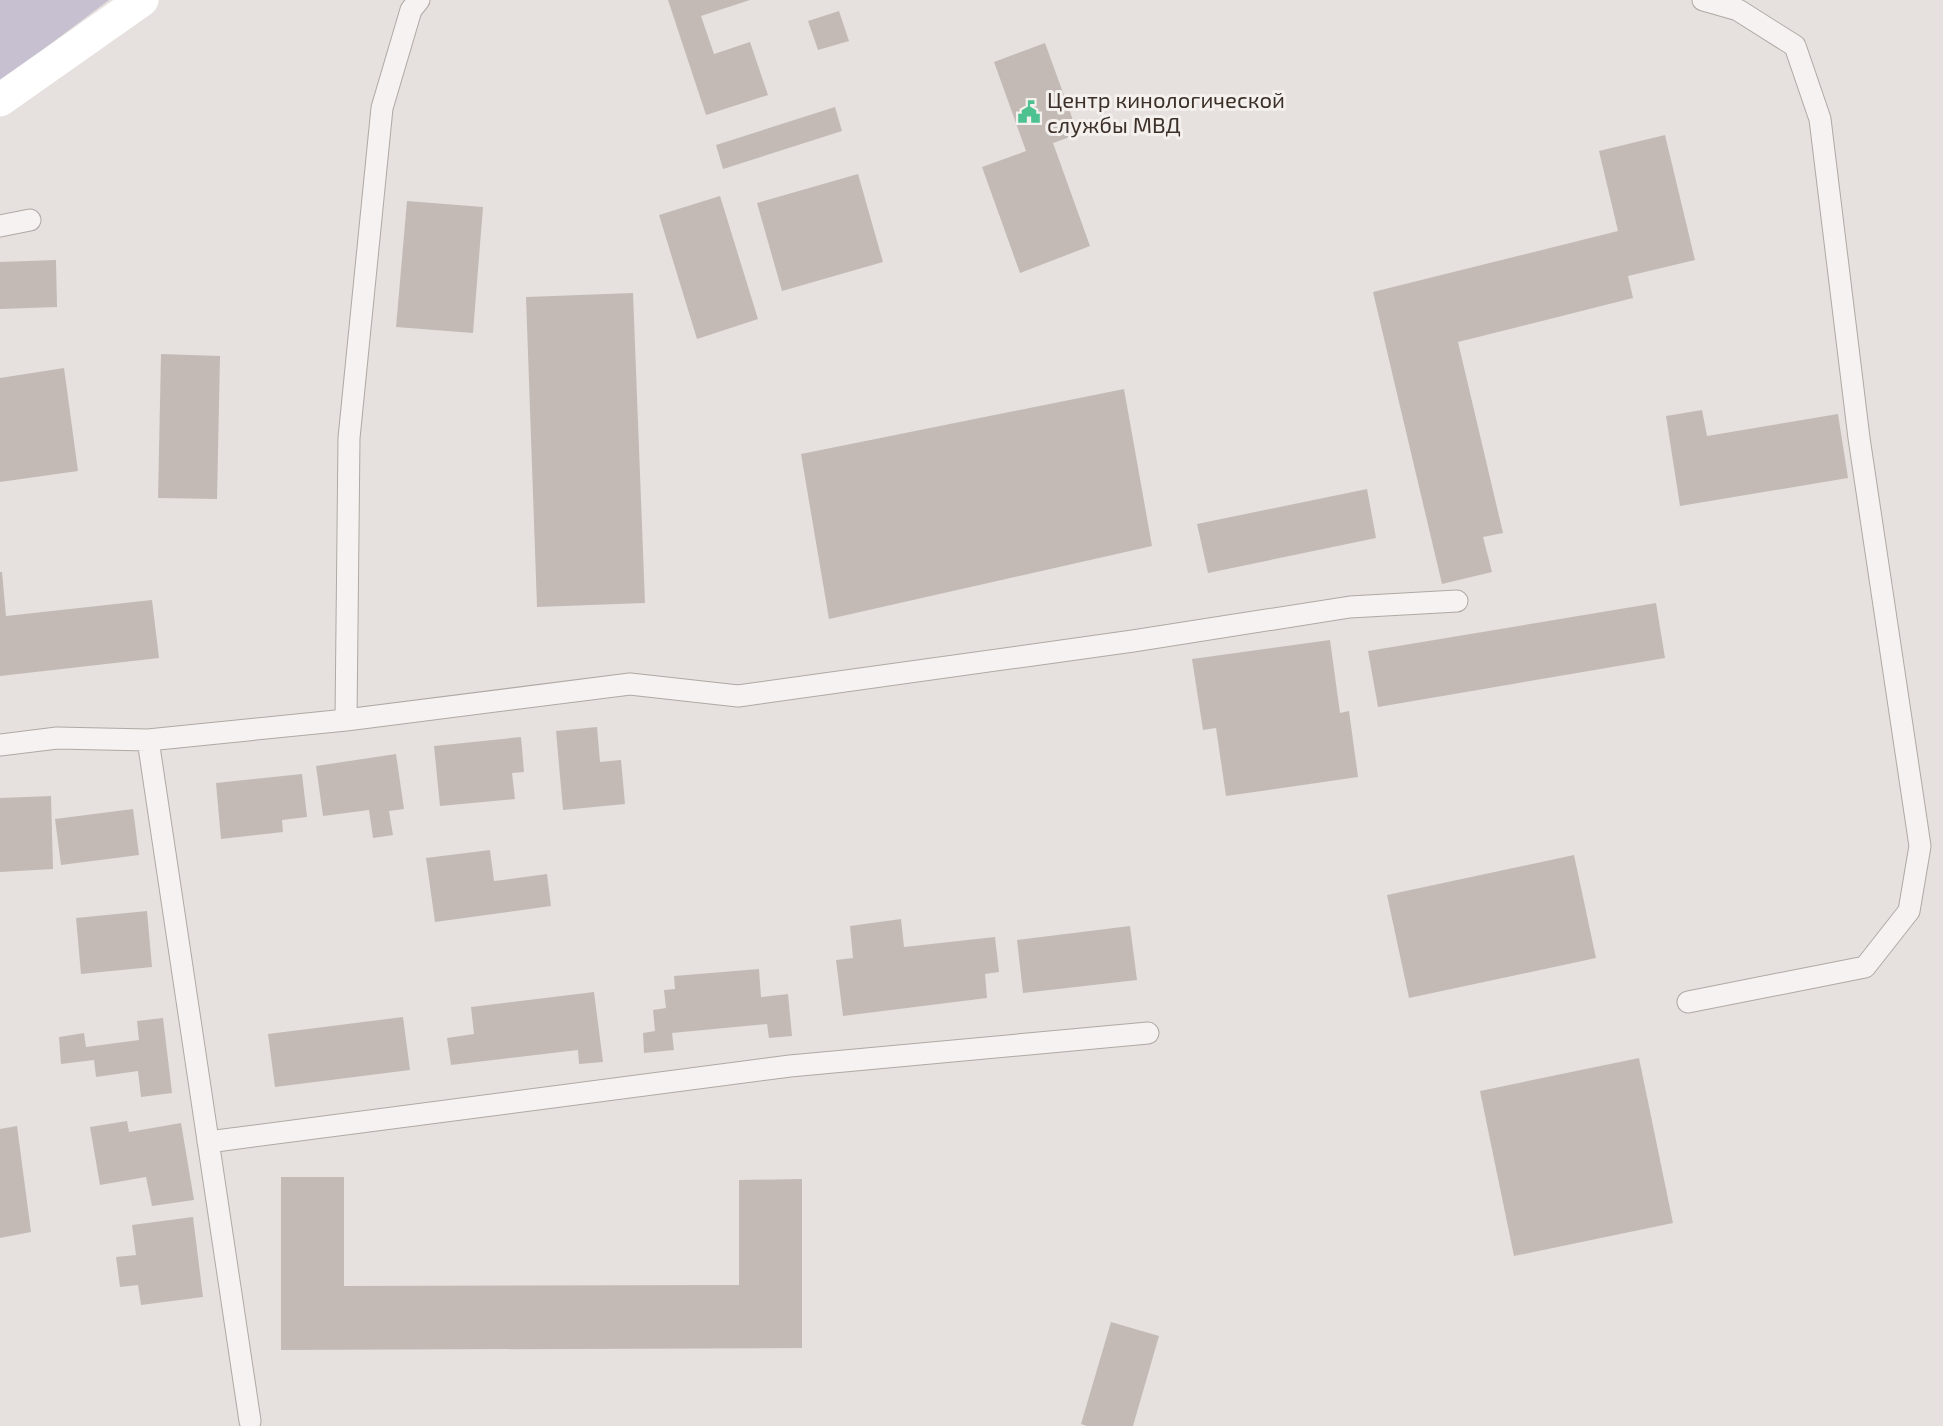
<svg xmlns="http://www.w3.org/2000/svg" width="1943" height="1426" viewBox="0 0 1943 1426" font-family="'Exo 2',sans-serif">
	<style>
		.green { fill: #c7c0d0 }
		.building { fill: #c3bab6 }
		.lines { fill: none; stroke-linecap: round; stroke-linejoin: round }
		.lane-casing { stroke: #b0a8a4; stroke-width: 23 }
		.lane { stroke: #f5f2f1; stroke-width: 21 }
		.secondary { stroke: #fff; stroke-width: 33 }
		.labels { text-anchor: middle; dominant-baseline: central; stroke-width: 6; stroke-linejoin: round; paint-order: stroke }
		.poi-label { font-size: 22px; fill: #3c3029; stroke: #f4f0ed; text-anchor: start }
	</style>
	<rect width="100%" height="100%" fill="#e6e1de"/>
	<!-- green -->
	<path class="green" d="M0,0H109L0,82Z"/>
	<!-- building -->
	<path class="building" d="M668,0H750L701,16L714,54L750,42L768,95L706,115Z
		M839,11L849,41L818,50L808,21Z
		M1045,43L1078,134L1053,143L1090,246L1020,273L982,167L1026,151L994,62Z
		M835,107L842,131L723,169L716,145Z
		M1665,135L1695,260L1628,276L1633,298L1458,342L1503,533L1483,537L1492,572L1442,584L1373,292L1618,231L1599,151Z
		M858,174L883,262L782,291L757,203Z
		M720,196L758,319L697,339L659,215Z
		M407,201L483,207L473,333L396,327Z
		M56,260L57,307L0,309V262Z
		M633,293L645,603L537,607L526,297Z
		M161,354L220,356L217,499L158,498Z
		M64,368L78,471L0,482V378Z
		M1124,389L1152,546L829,619L801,454Z
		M1702,410L1707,436L1838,414L1848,478L1680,506L1666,416Z
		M1367,489L1376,538L1208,573L1197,524Z
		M0,572H2L6,616L152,600L159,658L0,676Z
		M1656,603L1665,658L1378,707L1368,651Z
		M1330,640L1340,713L1349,711L1358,777L1226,796L1216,728L1203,730L1192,659Z
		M597,727L600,762L621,760L625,804L563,810L556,731Z
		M521,737L524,772L512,773L515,799L440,806L434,746Z
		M396,754L404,809L389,811L393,835L373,838L369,810L323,816L316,766Z
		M302,774L307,817L282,820L283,832L221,839L216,783Z
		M51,796L53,869L0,872V798Z
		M133,809L139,855L61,865L55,819Z
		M490,850L494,881L547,874L551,906L435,922L426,858Z
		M1574,855L1596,958L1409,998L1387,895Z
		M147,911L152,967L81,974L76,918Z
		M901,919L904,947L995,937L999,972L985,974L987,998L843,1016L836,960L853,958L850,926Z
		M1130,926L1137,980L1023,993L1017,940Z
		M759,969L761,997L788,994L792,1036L769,1038L767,1024L672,1033L674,1050L644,1053L643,1033L655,1031L653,1010L666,1008L664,990L675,989L674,976Z
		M594,992L603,1062L579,1064L578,1050L451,1065L447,1038L474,1034L471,1007Z
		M403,1017L410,1070L275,1087L268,1034Z
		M163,1018L172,1093L141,1097L138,1071L96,1077L94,1060L61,1064L59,1037L84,1033L86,1047L139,1040L137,1021Z
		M1639,1058L1673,1223L1514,1256L1480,1091Z
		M127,1121L129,1132L181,1123L194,1200L152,1206L146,1177L100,1185L90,1127Z
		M17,1126L31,1232L0,1238V1129Z
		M281,1177H344V1286L739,1285V1180L802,1179V1348L281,1350Z
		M193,1217L203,1297L141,1305L138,1285L120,1287L116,1257L136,1255L132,1225Z
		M1111,1322L1159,1336L1133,1426H1087L1081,1424Z"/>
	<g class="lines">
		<!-- lane casing -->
		<g class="lane-casing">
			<path id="lane" d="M0,226L30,220
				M346,720L349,438L382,108L411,10L419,0
				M148,740L250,1421
				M0,745L57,738L148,740L346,720L630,684L738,696L1133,641L1350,607L1457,601
				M1688,1002L1865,967L1909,911L1920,846L1859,438L1820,119L1795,46L1738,10L1703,0
				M208,1142L790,1066L1148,1033"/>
		</g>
		<!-- lane -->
		<use href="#lane" class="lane"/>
		<!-- secondary -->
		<path class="secondary" d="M0,100L142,0"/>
	</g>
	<!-- icons -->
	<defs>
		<g id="civic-bare" transform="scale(1.8)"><path d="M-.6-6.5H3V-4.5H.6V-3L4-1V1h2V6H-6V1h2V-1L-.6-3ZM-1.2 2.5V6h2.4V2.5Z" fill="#4dc190" stroke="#f4f0ed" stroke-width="2.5" paint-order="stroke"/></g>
	</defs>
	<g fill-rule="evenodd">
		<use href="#civic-bare" x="1029" y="112"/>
	</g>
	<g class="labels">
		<!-- poi labels -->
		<g class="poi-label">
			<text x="1047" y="99">Центр кинологической<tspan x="1047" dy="25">службы МВД</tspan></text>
		</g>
	</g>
</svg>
